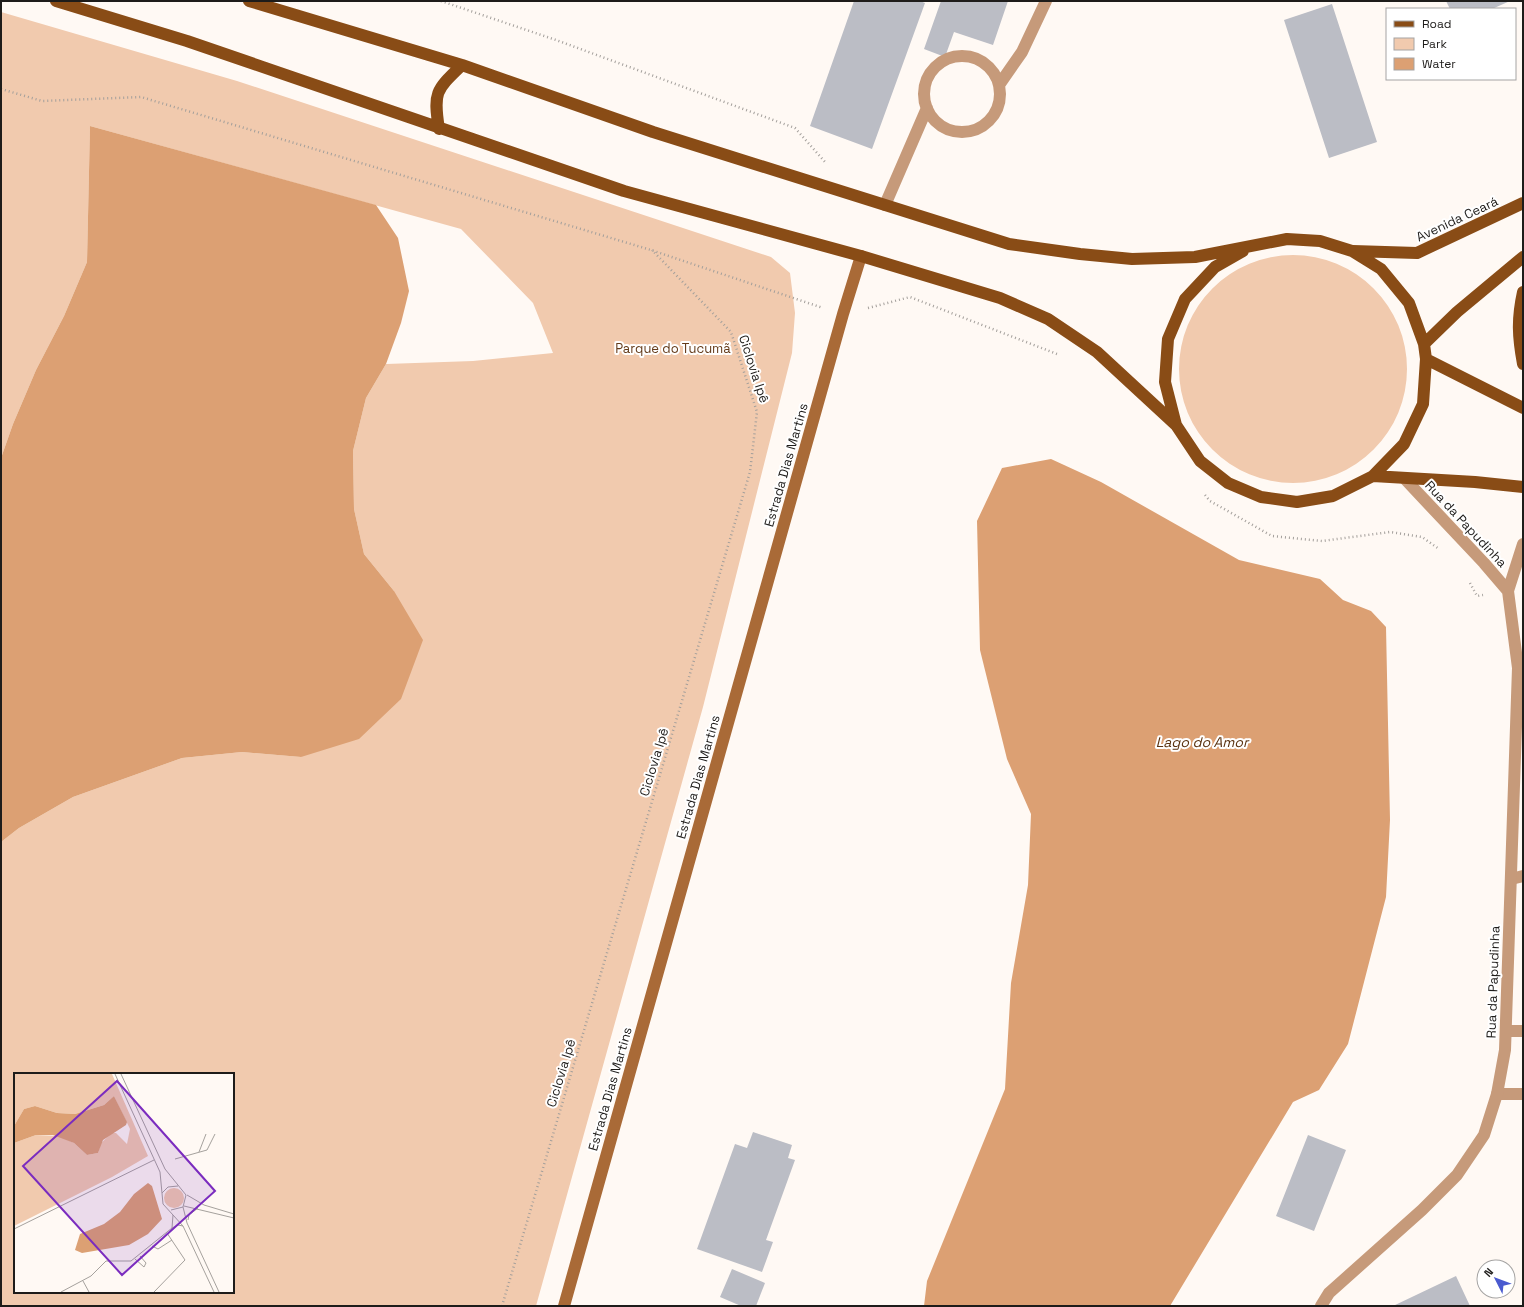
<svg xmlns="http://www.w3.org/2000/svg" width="1524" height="1307" viewBox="0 0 1524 1307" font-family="'Space Grotesk',sans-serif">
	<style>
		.green { fill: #f1caae; fill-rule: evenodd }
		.water { fill: #dca073 }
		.building { fill: #bbbdc5 }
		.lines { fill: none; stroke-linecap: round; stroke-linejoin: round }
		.path { stroke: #a39f9b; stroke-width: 2.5; stroke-dasharray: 1 3; stroke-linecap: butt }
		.lane { stroke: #c69a7a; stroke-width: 12 }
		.street { stroke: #c69a7a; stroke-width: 12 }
		.secondary { stroke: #a96a37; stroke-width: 12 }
		.primary { stroke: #894c16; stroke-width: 12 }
		.labels { text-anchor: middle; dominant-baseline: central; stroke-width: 4; stroke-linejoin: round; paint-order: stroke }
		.street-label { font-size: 13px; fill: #1e1c1a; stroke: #fff }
		.park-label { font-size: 13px; fill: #643b1a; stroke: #fff }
		.water-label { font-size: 14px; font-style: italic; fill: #5a3210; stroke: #fff }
		.inset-road { fill: none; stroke: #a5a19d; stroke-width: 1 }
		.view { fill: #7b2cbf; fill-opacity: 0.15; stroke: #7b2cbf; stroke-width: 2 }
		.inset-edge { fill: none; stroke: #1e1c1a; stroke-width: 2 }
	</style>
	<rect width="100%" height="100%" fill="#fff9f4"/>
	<!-- green -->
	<path class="green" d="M1,12L237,81L771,257L790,273L795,313L792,353L703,707L536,1306H1V842L19,828L73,797L182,758L242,752L301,757L394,591L364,554L354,509L353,451L366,398L386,364L473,361L553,353L533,303L461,229L90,126L87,262L64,316L36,370L13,424L1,458ZM15,1074H233V1292H15Z
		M1179 369a114 114 0 1 1 228 0a114 114 0 1 1-228 0Z"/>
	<!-- water -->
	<path class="water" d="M90,126L376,205L398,238L409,291L401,323L386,364L366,398L353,451L354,509L364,554L394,591L423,640L401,699L359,739L301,757L242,752L182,758L73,797L19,828L1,842V458L13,424L36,370L64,316L87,262Z
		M1051,459L1101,482L1239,560L1320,579L1343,600L1371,611L1386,627L1390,820L1386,897L1348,1044L1319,1090L1293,1102L1170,1306H924L927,1281L1005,1089L1011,983L1028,885L1031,814L1007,759L980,650L977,521L1002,468Z"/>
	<!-- building -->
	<path class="building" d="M854,1H920L925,3L872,149L810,126Z
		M941,1H1008L993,45L954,32L945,57L924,49Z
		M1446,1H1510L1492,9H1450Z
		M1332,4L1377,142L1329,158L1284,20Z
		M753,1132L792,1145L788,1158L795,1160L766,1240L773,1242L762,1272L697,1249L735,1144L747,1148Z
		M1308,1135L1346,1150L1314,1231L1276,1216Z
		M732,1269L765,1283L756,1306H741L720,1297Z
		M1456,1276L1470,1306H1393Z"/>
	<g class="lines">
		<!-- path -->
		<path class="path" d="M441,1L556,40L795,128L825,162
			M1,89L42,101L141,97L651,250L823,308
			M868,308L910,297L1057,354
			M1205,495L1210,501L1272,536L1322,541L1390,532L1422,537L1439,549
			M1470,583L1477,596L1483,595
			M502,1306L750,472L757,412L731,332L652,250"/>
		<!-- lane -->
		<path class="lane" d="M924 94a38 38 0 1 1 76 0a38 38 0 1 1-76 0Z
			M999,85L1022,52L1046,1
			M885,205L927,108
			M1511,879L1523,876
			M1506,1031H1523
			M1497,1094H1523"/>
		<!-- street -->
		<path class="street" d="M1404,478L1484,563L1508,591
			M1321,1306L1329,1293L1422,1210L1457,1175L1484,1135L1497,1094L1505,1050L1518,668L1508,591L1523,544"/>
		<!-- secondary -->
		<path class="secondary" d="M564,1306L843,314L861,256"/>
		<!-- primary -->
		<path class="primary" d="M56,1L187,41L624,191L861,256L1000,298L1048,319L1097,352L1176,425L1200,461L1228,483L1261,497L1297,502L1333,496L1373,476L1404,444L1423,404L1426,359L1424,344L1409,303L1381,269L1352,251L1320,241L1287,239L1195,257L1132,259L1080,254L1009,244L653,132L462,65L249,1
			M439,129C433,92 436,90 462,65
			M1353,251L1417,253L1523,203
			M1523,292C1517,319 1518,337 1523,364
			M1424,344L1457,312L1523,257
			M1426,359L1523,408
			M1176,425L1165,382L1168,339L1185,299L1215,267L1243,251
			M1373,476L1475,482L1523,487"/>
	</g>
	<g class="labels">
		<!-- street labels -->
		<g class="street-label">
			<text transform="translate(1457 219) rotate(-25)">Avenida Ceará</text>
			<text transform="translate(754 369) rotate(72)">Ciclovia Ipê</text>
			<text transform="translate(786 465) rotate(-74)">Estrada Dias Martins</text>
			<text transform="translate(1466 524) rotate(47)">Rua da Papudinha</text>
			<text transform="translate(654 762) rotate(-73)">Ciclovia Ipê</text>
			<text transform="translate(698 777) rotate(-74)">Estrada Dias Martins</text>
			<text transform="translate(1493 982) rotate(-88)">Rua da Papudinha</text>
			<text transform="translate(561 1073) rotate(-73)">Ciclovia Ipê</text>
			<text transform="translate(610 1089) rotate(-74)">Estrada Dias Martins</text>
		</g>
		<!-- park labels -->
		<g class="park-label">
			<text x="673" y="348">Parque do Tucumã</text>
		</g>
		<!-- water labels -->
		<g class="water-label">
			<text x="1202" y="742">Lago do Amor</text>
		</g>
	</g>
	<!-- overview -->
	<g transform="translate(14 1073)">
		<rect width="220" height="220" fill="#fff9f4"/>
		<path d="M0,1H98L134,83L98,104L0,153V70L22,62L45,63L60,70L73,82L84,80L87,70L98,60H102L113,71L116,56L100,23L90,32L61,41L43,40L21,33L10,36L0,53ZM150 125a10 10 0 1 1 20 0a10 10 0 1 1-20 0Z" fill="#f1caae"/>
		<path d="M100,23L113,49L112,52L89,67L84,80L73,82L60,70L39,62H22L0,70V53L10,36L21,33L43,40L61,41L90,32ZM134,110L138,113L148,146L134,161L115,172L68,180L61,177L66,161L90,151L106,139L120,121Z" fill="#dca073"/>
		<path class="inset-road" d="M101,1L146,99L149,131L169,153L200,219M107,1L151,96L172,122L169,134L157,137M185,79L192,61M161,86L193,77L201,61M148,120L154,114L164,113M173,122L190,132L220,141M170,133L220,145M169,134L173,150L205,219M174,147L175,142L184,135M158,155L159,142M0,156L140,87M138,173L144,176L158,167M121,186L130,194L132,190L126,183M69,208L75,219M47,219L77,203L92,188H117L158,155L164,152L169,153M140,219L171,187L153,160"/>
		<path class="view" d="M103,8L201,118L108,202L9,93Z"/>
		<rect width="220" height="220" class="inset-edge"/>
	</g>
	<!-- border -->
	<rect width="1524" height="1307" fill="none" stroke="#1e1c1a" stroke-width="4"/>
	<!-- legend -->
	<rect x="1386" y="8" width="130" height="72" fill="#ffffff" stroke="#a5a4a3"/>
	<rect x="1394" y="21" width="20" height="6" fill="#894c16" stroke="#a5a4a3"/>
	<text x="1422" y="28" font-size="12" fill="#1e1c1a">Road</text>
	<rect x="1394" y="38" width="20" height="12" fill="#f1caae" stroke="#a5a4a3"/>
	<text x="1422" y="48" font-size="12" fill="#1e1c1a">Park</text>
	<rect x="1394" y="58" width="20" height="12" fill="#dca073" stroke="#a5a4a3"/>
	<text x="1422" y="68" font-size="12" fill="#1e1c1a">Water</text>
	<!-- north arrow -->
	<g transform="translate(1496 1279) rotate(312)"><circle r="19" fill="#ffffff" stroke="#a5a4a3"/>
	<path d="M0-3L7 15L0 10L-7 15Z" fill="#4a5acf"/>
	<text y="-6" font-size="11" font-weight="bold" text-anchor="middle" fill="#1e1c1a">N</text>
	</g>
</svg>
